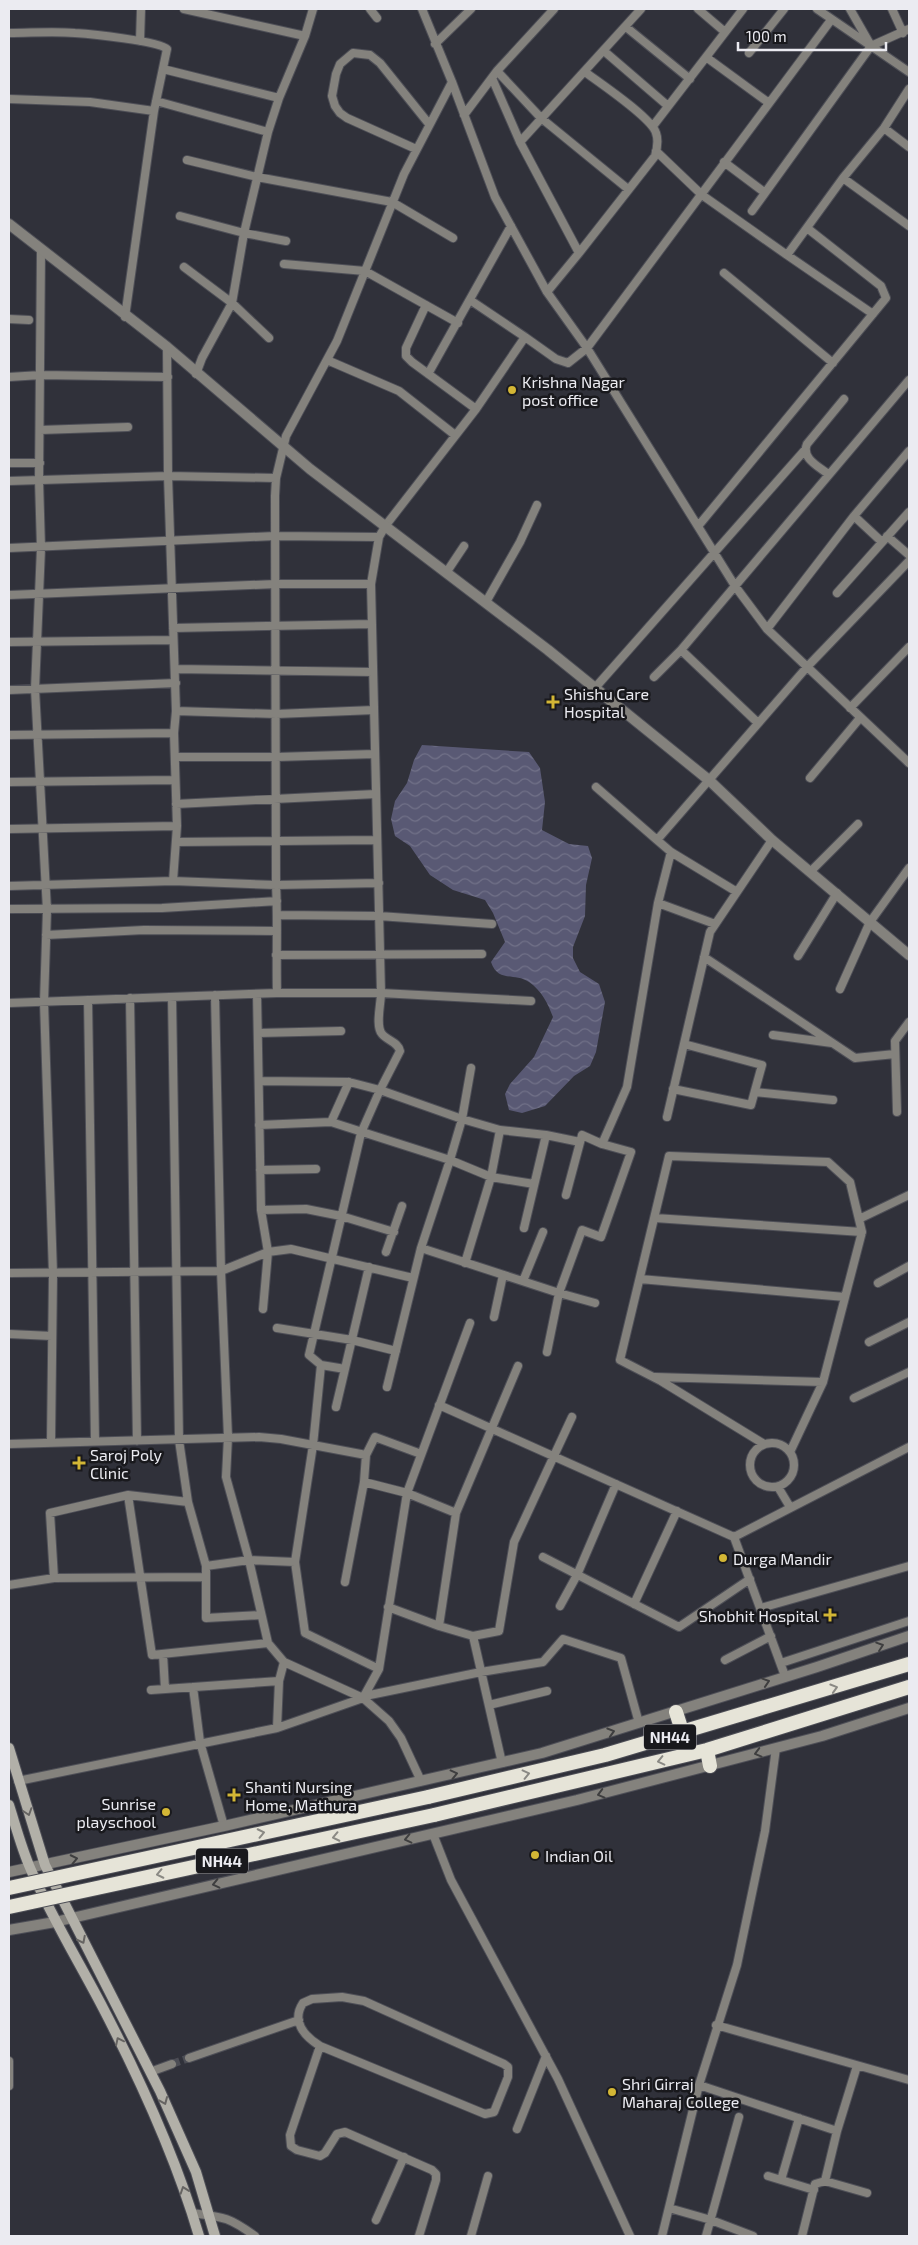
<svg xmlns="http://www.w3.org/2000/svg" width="918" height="2245" viewBox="0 0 918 2245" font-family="'Exo 2',sans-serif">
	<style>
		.water { fill: url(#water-waves) }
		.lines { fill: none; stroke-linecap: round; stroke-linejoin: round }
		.minor-tunnel { stroke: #4c4d55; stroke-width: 8; stroke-dasharray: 8 4; stroke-linecap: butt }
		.minor-casing { stroke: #4e4f57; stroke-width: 10 }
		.tertiary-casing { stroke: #4e4f57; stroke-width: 12 }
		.secondary-casing { stroke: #4e4f57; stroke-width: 12 }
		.trunk-casing { stroke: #4e4f57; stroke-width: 16 }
		.minor { stroke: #84827d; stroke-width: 8 }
		.tertiary { stroke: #84827d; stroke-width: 10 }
		.secondary { stroke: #b2b0a8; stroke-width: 10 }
		.trunk { stroke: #e6e4d8; stroke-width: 14 }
		.trunk-bridge-casing { stroke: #4e4f57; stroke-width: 16; stroke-linecap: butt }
		.trunk-bridge { stroke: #e6e4d8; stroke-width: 14 }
		.oneway { stroke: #3e3e3f }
		.oneway2 { stroke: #8a8984 }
		.oneway3 { stroke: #666462 }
		.poi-dot { fill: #d3b635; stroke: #19191d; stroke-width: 2 }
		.labels { text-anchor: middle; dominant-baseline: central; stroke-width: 5; stroke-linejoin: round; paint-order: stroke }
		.shield { fill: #19191d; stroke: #acacb1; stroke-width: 1 }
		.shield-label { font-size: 15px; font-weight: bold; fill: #ebebf1 }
		.poi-label { font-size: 16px; fill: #ebebf1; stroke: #19191d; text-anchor: start }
	</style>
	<defs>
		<pattern id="water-waves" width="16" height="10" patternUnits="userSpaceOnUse" patternTransform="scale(1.25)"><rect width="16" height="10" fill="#595974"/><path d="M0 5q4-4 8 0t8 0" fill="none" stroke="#717188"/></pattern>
	</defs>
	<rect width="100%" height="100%" fill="#30313a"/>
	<!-- water -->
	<path class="water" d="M422,745L529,752L540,768L545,802L542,830L569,844L588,846L592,858L586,885L585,916L573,947V958L580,972L599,984L605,1002L596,1052L590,1066L574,1076L545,1106L522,1113L509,1110L505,1094L510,1084L534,1057L553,1017C548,1004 542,991 529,982C514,972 498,983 491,962L505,942L493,913L485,900L453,890L430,875L410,846L395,836L391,819L395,801L407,783L414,760Z"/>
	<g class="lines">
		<!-- minor-tunnel -->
		<path class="minor-tunnel" d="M172,2064L189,2058"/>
		<!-- minor casing -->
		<g class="minor-casing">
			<path id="minor" d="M184,9L305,36
				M370,9L377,18
				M422,9L452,82L495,197L547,292L587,348L735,586L767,629L909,763
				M698,9L725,32
				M817,9L909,72
				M850,9L870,44
				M892,9L903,33
				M626,27L690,79
				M9,33C31,33 53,31 75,33C90,34 159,41 167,49L154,111L125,317
				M140,41L141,9
				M435,44L471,9
				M604,51L668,106
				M749,53L784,9
				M706,57L769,103
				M163,69L279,98
				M497,71L541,118L628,189
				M492,78L520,142L579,253L547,292
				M9,99L90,102L154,111
				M156,101L268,132
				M464,115L497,71L554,9
				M653,126L743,9
				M884,128L909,147
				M520,142L641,9
				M416,149L347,118L340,113L335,106L332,96L336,74L340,64L353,53L370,55L380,63L429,124
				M656,151L702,195L787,255L843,178L884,128L909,89
				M187,160L257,177L392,202L453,238
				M724,162L764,192
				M843,178L909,226
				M752,211L871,46L909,29
				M180,216L244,233L286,241
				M41,250L39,480L41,548L35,689L47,910L44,1002L53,1274L51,1441
				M579,253L655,156C657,149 659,141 656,133C652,118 600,83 585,72
				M787,255L873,314
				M284,264L365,271L458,323
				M184,267L232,303L269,338
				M724,273L833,363
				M426,305L406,348V356L412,362L476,409
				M9,319L29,320
				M525,337L556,359L568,363L587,348L831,20
				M167,347L168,476L176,711L174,733L177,826L173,881
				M327,360L399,391L455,435
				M196,374L202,358L232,303L244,233L268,132L279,98L305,36L313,9
				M428,374L511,226
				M9,377L41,375L168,377
				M40,430L128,427
				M9,463H40
				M828,474C818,466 801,458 807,444L844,399
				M9,481L168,476L276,478
				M854,516L882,542
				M699,525L886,298L881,286L807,228
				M887,536L909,555
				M9,548L275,536L379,537
				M446,573L464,546
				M837,593L909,512
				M9,595L276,584H371
				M486,602L520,542L537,505
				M173,628L372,624
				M767,629L854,516L909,451
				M9,642L173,640
				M681,650L758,723
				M175,669L373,672
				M654,677L681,650L909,380
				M594,689L804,451
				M9,690L176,683
				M850,708L909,647
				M176,711L276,714L374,710
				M9,735L174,733
				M175,757H276L375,754
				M810,778L860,718
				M9,782L175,780
				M596,787L657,840
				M176,804L376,794
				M9,829L177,826
				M176,842L377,840
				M811,871L858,824
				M9,886L173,881L276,885L379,883
				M737,892L671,852L657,840L807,667L909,561
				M658,903L715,924
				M9,909L162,908L277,901
				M279,915L379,916L492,924
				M46,935L144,930L276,931
				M276,955L482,954
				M798,956L837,893
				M704,957L855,1058L895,1054
				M840,989L870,922L909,868
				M277,993C276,957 278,921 276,885L275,496L276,478L286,436L337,341L404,174L452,82
				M257,994L261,1210L268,1252L263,1309
				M215,995L221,1271L228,1437L226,1477L249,1560L268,1643L284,1662L363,1698L389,1721L401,1738L421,1781
				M172,997L179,1440L188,1502L206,1566V1618L261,1615
				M130,998L137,1441
				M88,1000L95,1441
				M9,1003L277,993H381L531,1001
				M258,1033L341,1031
				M773,1035L832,1043
				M259,1081L349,1082L380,1090L462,1119L500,1130
				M673,1089L751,1105L762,1065L684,1044
				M755,1092L833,1100
				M897,1112L895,1041L909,1022
				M667,1117L710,932L772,840
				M331,1122L349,1082
				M259,1125L331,1122L450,1160L491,1177L534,1184
				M546,1135L580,1142
				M602,1144L627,1087L658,903L671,852
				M260,1170L316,1169
				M261,1210L306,1209L341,1216L394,1232
				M655,1218L862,1232
				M859,1219L909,1195
				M421,1248L559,1293L595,1303
				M386,1252L402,1206
				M465,1263L491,1177L500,1130L546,1135L524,1228
				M9,1273L221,1271L268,1252L291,1249L413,1278
				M640,1279L845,1297
				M523,1281L543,1232
				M878,1283L909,1266
				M494,1317L503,1275
				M277,1328L352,1340L396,1351
				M9,1334L52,1336
				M869,1342L909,1322
				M547,1352L559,1293L582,1230L601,1237L631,1152L602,1144L582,1135L566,1195
				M321,1365L309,1355L361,1133L380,1090L400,1051C398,1042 388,1041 382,1034C375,1026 381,1004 381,993L371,584L379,537L386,525L476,409L525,337L470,300
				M518,1366L456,1513L439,1626L473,1636L499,1631L514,1542L572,1417
				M345,1369L321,1365L313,1445L295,1562L305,1633L379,1669
				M655,1377L823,1382
				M387,1387L421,1248L450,1160L462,1119L471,1068
				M854,1398L909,1372
				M439,1405L734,1537L785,1676
				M336,1407L369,1267
				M750 1465a22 22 0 1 1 44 0a22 22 0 1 1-44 0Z
				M9,1444L259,1437L281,1439L366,1455
				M764,1444L661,1381L620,1360L669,1156L828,1162L850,1182L862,1232L823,1382L790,1452
				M421,1454L375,1437L366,1455L364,1482L407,1493L456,1513
				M778,1487L790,1507
				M188,1502L128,1495L152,1655L268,1643
				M734,1537L909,1447
				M543,1557L679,1627L750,1579
				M206,1566L249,1560L295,1562
				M54,1578L50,1513L128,1495
				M345,1582L364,1482
				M9,1585L54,1578L206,1577
				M634,1604L677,1511
				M560,1606L577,1575L616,1484
				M388,1607L439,1626
				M761,1608L909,1566
				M473,1636L502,1763
				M163,1654L165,1689
				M725,1660L771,1636
				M781,1663L909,1621
				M193,1687L200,1742L224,1826
				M151,1690L279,1681
				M365,1696L481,1672L543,1662L563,1639L621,1658L639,1723
				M489,1705L547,1691
				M277,1728L279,1681L284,1662
				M18,1781L277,1728L363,1698L379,1669L407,1493L470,1323
				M433,1834L451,1880L558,2079L630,2236
				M342,1997L364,2001L504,2064L508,2067V2077L494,2112L485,2114L320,2046C304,2036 291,2021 303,2003L312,1999Z
				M716,2025L909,2080
				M320,2046L290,2135L291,2146L297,2150L320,2156L325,2153L337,2134L345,2132L432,2170L436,2174V2180L419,2236
				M189,2058L299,2020
				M9,2061V2086
				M857,2066L837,2131L825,2181L867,2193
				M150,2072L172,2064
				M699,2085L837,2131
				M517,2129L546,2056
				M768,2176L814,2190
				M781,2180L799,2118
				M669,2208L711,2220L753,2236
				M192,2213C224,2217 229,2217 255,2236
				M376,2220L404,2157
				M471,2236L488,2176
				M662,2236L699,2085L737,1965L765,1831L776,1748
				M706,2236L739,2117
				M802,2236L815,2184L825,2181"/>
		</g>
		<!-- tertiary casing -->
		<g class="tertiary-casing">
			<path id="tertiary" d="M9,224L167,347L310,469L548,650L710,781L772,840L909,955
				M9,1872L224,1826L542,1753L817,1667L909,1636
				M9,1930L55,1922L577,1800L822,1736L909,1708"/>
		</g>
		<!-- secondary casing -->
		<g class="secondary-casing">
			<path id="secondary" d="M9,1748L45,1865L160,2091L196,2172L215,2236
				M9,1805C16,1827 22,1850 31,1870C52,1918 79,1962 103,2008C141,2081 176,2158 199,2236"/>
		</g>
		<!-- trunk casing -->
		<g class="trunk-casing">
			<path id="trunk" d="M676,1712L683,1734
				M707,1750L710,1766
				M428,1797L605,1755L909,1664
				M434,1815L707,1750L909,1687"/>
		</g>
		<!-- minor -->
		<use href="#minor" class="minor"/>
		<!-- tertiary -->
		<use href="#tertiary" class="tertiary"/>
		<!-- secondary -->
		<use href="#secondary" class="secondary"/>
		<!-- trunk -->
		<use href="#trunk" class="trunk"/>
		<!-- trunk-bridge casing -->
		<g class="trunk-bridge-casing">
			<path id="trunk-bridge" d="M9,1888L428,1797
				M9,1907L434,1815"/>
		</g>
		<!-- trunk-bridge -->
		<use href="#trunk-bridge" class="trunk-bridge"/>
	</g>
	<!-- one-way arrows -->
	<defs><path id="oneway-chevron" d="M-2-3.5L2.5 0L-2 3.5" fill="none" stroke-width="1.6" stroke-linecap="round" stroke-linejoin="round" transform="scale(1.25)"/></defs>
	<g class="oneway">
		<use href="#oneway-chevron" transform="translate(880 1646) rotate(-19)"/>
		<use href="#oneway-chevron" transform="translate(766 1682) rotate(-18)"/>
		<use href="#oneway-chevron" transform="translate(611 1732) rotate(-17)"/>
		<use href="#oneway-chevron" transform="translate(758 1753) rotate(165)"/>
		<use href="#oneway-chevron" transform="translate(454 1774) rotate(-13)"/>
		<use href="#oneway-chevron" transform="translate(601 1794) rotate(165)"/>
		<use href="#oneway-chevron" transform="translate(408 1839) rotate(167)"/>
		<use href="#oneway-chevron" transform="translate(74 1859) rotate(-12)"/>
		<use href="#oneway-chevron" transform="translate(216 1884) rotate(167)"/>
	</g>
	<g class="oneway2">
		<use href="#oneway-chevron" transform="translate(834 1688) rotate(-17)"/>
		<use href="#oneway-chevron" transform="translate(661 1761) rotate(167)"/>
		<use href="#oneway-chevron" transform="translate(526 1774) rotate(-13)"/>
		<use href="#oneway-chevron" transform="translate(261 1833) rotate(-12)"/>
		<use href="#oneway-chevron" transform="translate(336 1837) rotate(168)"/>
		<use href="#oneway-chevron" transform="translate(160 1874) rotate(168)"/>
	</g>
	<g class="oneway3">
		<use href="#oneway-chevron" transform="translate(28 1812) rotate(72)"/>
		<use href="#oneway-chevron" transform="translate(82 1940) rotate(63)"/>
		<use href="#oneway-chevron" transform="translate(119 2041) rotate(-116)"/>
		<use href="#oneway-chevron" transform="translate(164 2101) rotate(67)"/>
		<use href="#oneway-chevron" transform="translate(184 2190) rotate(-109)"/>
	</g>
	<!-- markers -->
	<g class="poi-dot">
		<circle cx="512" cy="390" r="5"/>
		<path d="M550.5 694.5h5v5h5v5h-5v5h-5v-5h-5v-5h5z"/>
		<path d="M76.5 1455.5h5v5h5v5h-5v5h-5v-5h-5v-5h5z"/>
		<circle cx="723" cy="1558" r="5"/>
		<path d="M827.5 1607.5h5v5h5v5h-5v5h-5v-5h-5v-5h5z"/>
		<path d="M231.5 1787.5h5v5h5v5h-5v5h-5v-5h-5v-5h5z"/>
		<circle cx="166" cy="1812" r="5"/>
		<circle cx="535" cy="1855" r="5"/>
		<circle cx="612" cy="2092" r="5"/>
	</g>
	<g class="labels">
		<!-- shield labels -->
		<g class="shield">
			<rect x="644" y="1724.5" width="52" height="25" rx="4"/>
			<rect x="196" y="1848.5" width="52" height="25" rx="4"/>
		</g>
		<g class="shield-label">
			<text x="670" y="1737">NH44</text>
			<text x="222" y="1861">NH44</text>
		</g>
		<!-- poi labels -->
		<g class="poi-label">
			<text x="522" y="381">Krishna Nagar<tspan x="522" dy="18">post office</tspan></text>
			<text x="564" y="693">Shishu Care<tspan x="564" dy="18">Hospital</tspan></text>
			<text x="90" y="1454">Saroj Poly<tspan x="90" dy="18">Clinic</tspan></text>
			<text x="733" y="1558">Durga Mandir</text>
			<text x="819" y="1615" text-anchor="end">Shobhit Hospital</text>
			<text x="245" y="1786">Shanti Nursing<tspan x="245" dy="18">Home, Mathura</tspan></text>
			<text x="156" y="1803" text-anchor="end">Sunrise<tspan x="156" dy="18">playschool</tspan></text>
			<text x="545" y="1855">Indian Oil</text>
			<text x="622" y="2083">Shri Girraj<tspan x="622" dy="18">Maharaj College</tspan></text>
		</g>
	</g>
	<!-- border -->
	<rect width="918" height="2245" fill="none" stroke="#ebebf1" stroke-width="20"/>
	<!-- scale -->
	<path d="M738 42v8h148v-8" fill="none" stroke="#ebebf1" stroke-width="2.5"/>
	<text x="746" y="42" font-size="15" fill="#ebebf1" stroke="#19191d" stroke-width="4" paint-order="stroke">100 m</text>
</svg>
